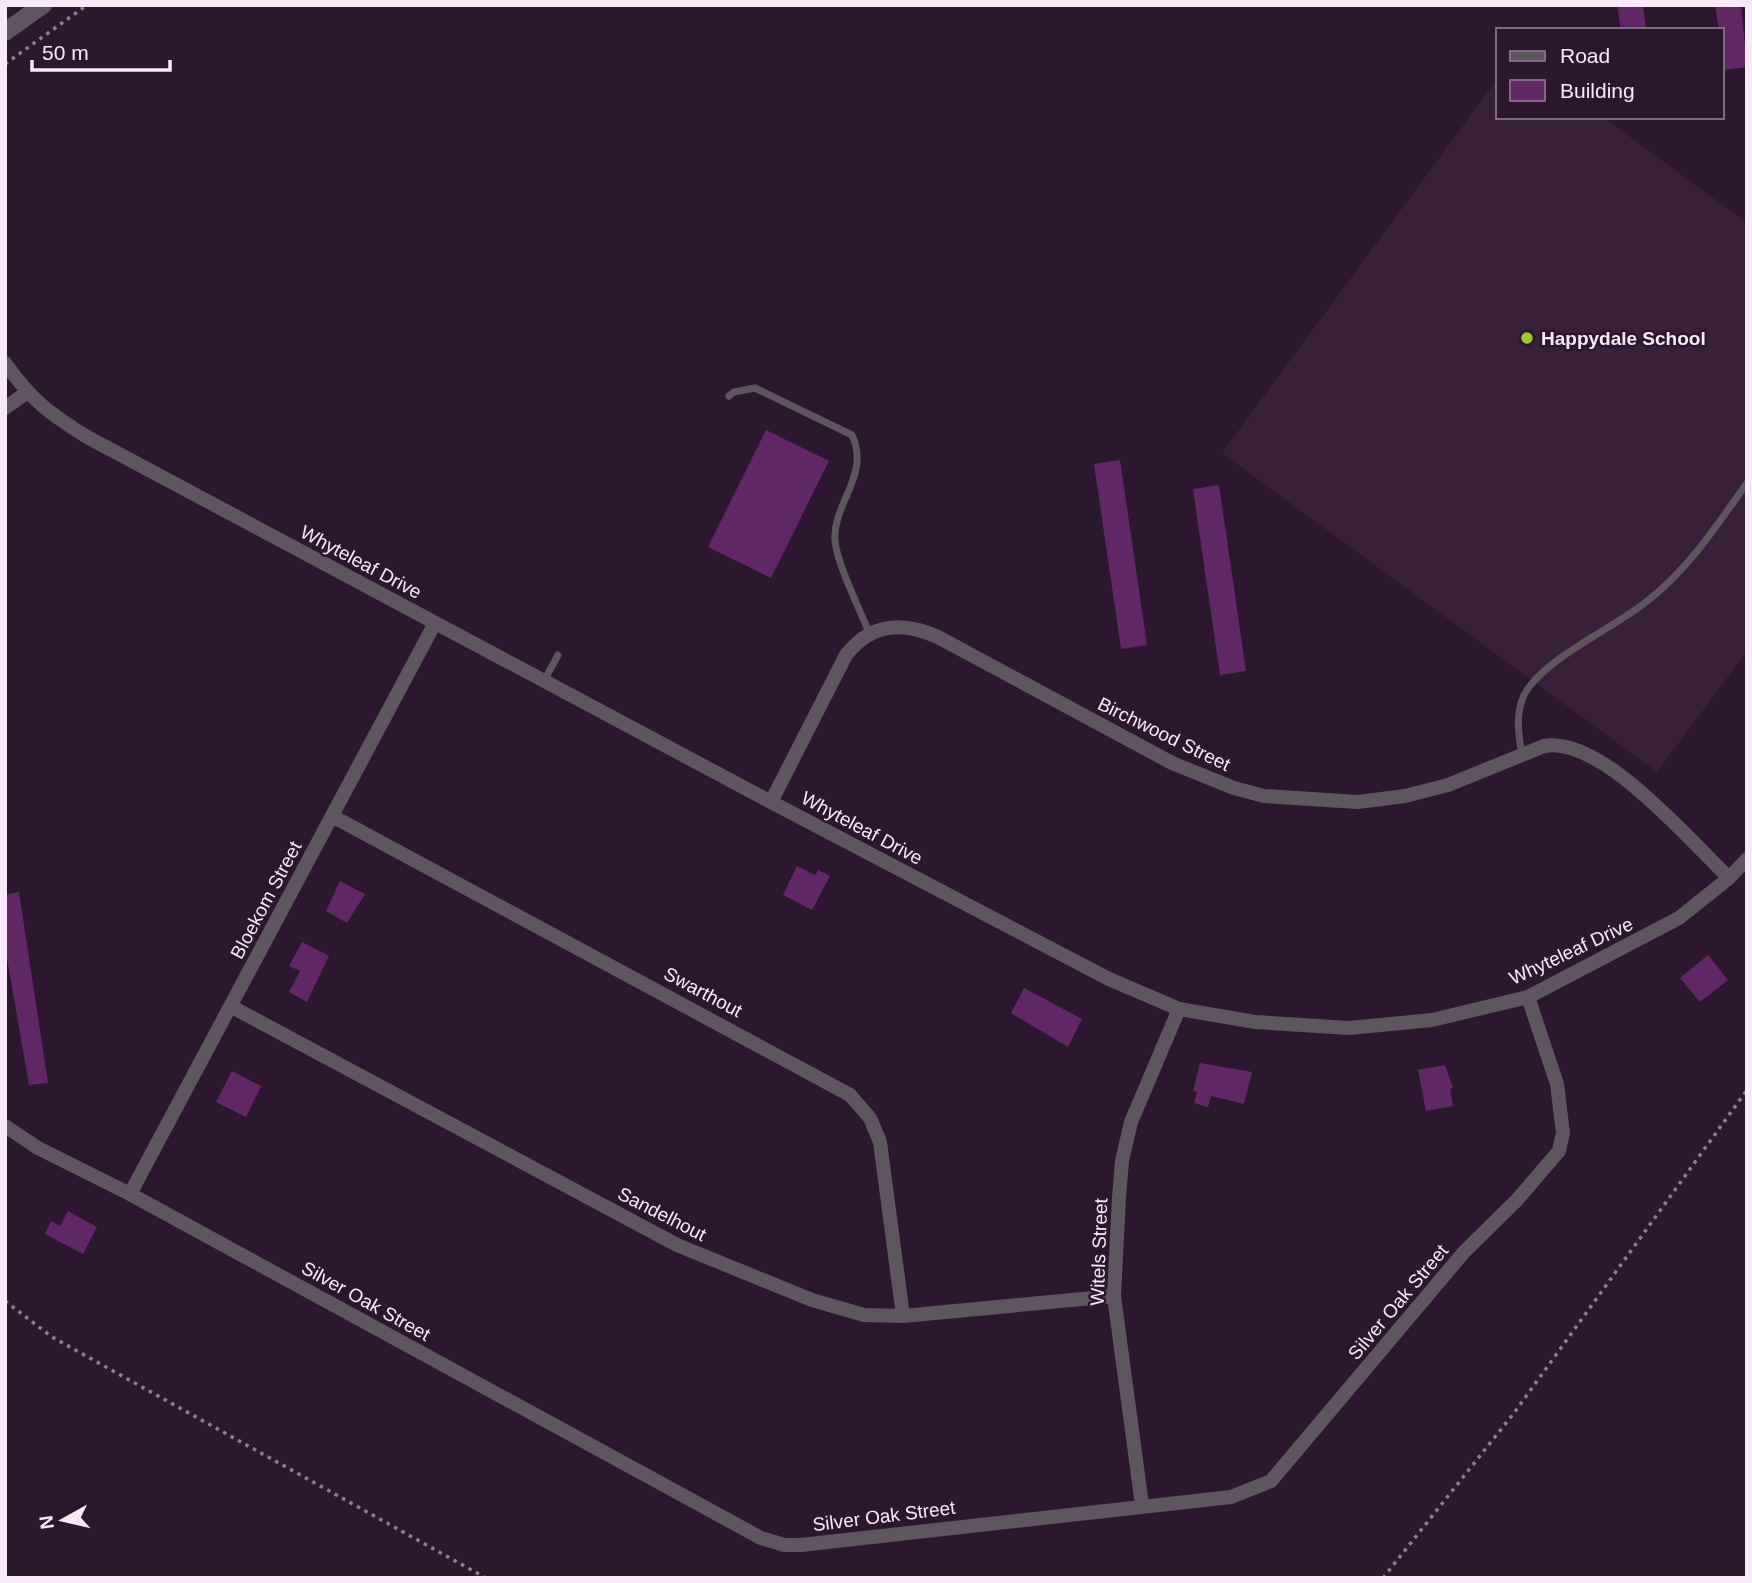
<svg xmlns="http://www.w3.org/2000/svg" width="1752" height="1583" viewBox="0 0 1752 1583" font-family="Arial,sans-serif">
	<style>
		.built { fill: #381f3a }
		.building { fill: #602865 }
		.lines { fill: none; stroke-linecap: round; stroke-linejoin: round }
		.path { stroke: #8f7e90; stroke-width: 3.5; stroke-dasharray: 3.5 5; stroke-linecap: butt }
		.service { stroke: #5f5560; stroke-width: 7 }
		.minor { stroke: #5f5560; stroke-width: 14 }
		.tertiary { stroke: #5f5560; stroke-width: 18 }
		.poi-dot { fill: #a0c92b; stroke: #2c182e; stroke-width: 2.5 }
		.labels { text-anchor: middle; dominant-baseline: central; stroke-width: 5; stroke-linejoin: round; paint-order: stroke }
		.poi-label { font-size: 19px; font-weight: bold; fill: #f7e9f8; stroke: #2c182e; text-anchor: start }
		.street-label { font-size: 19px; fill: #f7e9f8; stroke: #2c182e }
	</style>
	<rect width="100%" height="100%" fill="#2c182e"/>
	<!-- built -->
	<path class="built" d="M1498,78V117H1603L1747,223V651L1657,772L1222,453Z"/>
	<!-- building -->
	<path class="building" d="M1617,5H1643L1646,30H1621Z
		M1715,5H1741L1747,67L1724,70L1722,30H1719Z
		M766,430L829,461L771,578L708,547Z
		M1120,460L1147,645L1121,649L1094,464Z
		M1219,485L1246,671L1220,675L1193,489Z
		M797,866L815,875L818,870L830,876L812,910L783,895Z
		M340,881L365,894L347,923L326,911Z
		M19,892L48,1083L29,1085L5,947V895Z
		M302,942L329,956L307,1002L289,992L300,971L289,966Z
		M1708,955L1728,980L1700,1002L1680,978Z
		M1024,988L1082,1019L1068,1047L1011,1013Z
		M1200,1063L1252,1072L1244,1104L1211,1096L1208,1107L1194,1103L1197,1092L1193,1091Z
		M1445,1065L1453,1088L1450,1089L1453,1106L1426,1111L1418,1070Z
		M232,1071L261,1086L246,1117L216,1102Z
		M68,1211L97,1227L83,1254L45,1234L51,1221L60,1226Z"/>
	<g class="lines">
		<!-- path -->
		<path class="path" d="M5,64L87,5
			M5,1301L52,1337L486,1578
			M1383,1578L1514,1413L1747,1090"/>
		<!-- service -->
		<path class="service" d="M729,396L734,392L755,388L852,435C871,475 832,504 835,541C837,564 860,609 869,633
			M544,681L558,655
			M1522,755C1518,733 1514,707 1529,687C1553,655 1613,628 1646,602C1688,570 1717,525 1747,483"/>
		<!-- minor -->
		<path class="minor" d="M5,363C31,400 51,415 89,438L771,802L1109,979L1179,1009L1255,1022L1349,1028L1432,1020L1528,997L1679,918L1729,878L1747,859
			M5,408L26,393
			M771,802L846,655C871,623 902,621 938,637L1172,763L1234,788L1264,796L1358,802L1405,796L1448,785L1544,746C1602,736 1688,839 1729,878
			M332,816L850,1095L870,1118L880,1142L903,1316
			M232,1007L677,1245L812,1300L864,1315L903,1316L1114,1296
			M5,1126L38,1148L130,1194L761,1538L784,1545H801L1231,1497L1271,1481L1464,1252L1516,1201L1559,1151L1563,1133L1557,1084L1528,997
			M130,1194L435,623
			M1142,1505L1114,1296L1119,1197L1122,1161L1131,1122L1179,1009"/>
		<!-- tertiary -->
		<path class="tertiary" d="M5,32L43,5"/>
	</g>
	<!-- markers -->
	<circle class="poi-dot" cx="1527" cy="338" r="7"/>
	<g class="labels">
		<!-- poi labels -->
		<g class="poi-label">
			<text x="1541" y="338">Happydale School</text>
		</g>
		<!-- street labels -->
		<g class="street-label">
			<text transform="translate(361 562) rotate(28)">Whyteleaf Drive</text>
			<text transform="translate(1164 734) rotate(26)">Birchwood Street</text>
			<text transform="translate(862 828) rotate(28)">Whyteleaf Drive</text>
			<text transform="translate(266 900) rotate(-62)">Bloekom Street</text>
			<text transform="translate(1571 951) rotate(-25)">Whyteleaf Drive</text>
			<text transform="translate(703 992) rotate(28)">Swarthout</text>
			<text transform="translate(662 1214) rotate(27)">Sandelhout</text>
			<text transform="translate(1099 1252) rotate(-88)">Witels Street</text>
			<text transform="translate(366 1301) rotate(29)">Silver Oak Street</text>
			<text transform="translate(1398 1302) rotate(-50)">Silver Oak Street</text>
			<text transform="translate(884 1516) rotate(-7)">Silver Oak Street</text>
		</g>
	</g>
	<!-- border -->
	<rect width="1752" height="1583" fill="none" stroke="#f7e9f8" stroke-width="14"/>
	<!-- legend -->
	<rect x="1496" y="28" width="228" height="91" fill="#2c182e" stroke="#7d6c7f" stroke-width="2"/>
	<rect x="1510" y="51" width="35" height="10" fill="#5f5560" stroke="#7d6c7f" stroke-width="2"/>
	<text x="1560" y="63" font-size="21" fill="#f7e9f8">Road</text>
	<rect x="1510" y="80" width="35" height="21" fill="#602865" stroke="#7d6c7f" stroke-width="2"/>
	<text x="1560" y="98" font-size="21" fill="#f7e9f8">Building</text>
	<!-- north arrow -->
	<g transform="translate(63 1520) rotate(262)" stroke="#2c182e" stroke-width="5" paint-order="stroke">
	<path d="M0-5L12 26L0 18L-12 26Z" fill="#f7e9f8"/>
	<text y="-10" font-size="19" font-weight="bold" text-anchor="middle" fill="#f7e9f8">N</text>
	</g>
	<!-- scale -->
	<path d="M32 60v10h138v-10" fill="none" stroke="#f7e9f8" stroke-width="3.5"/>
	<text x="42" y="60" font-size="21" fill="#f7e9f8" stroke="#2c182e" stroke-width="5" paint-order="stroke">50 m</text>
</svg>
